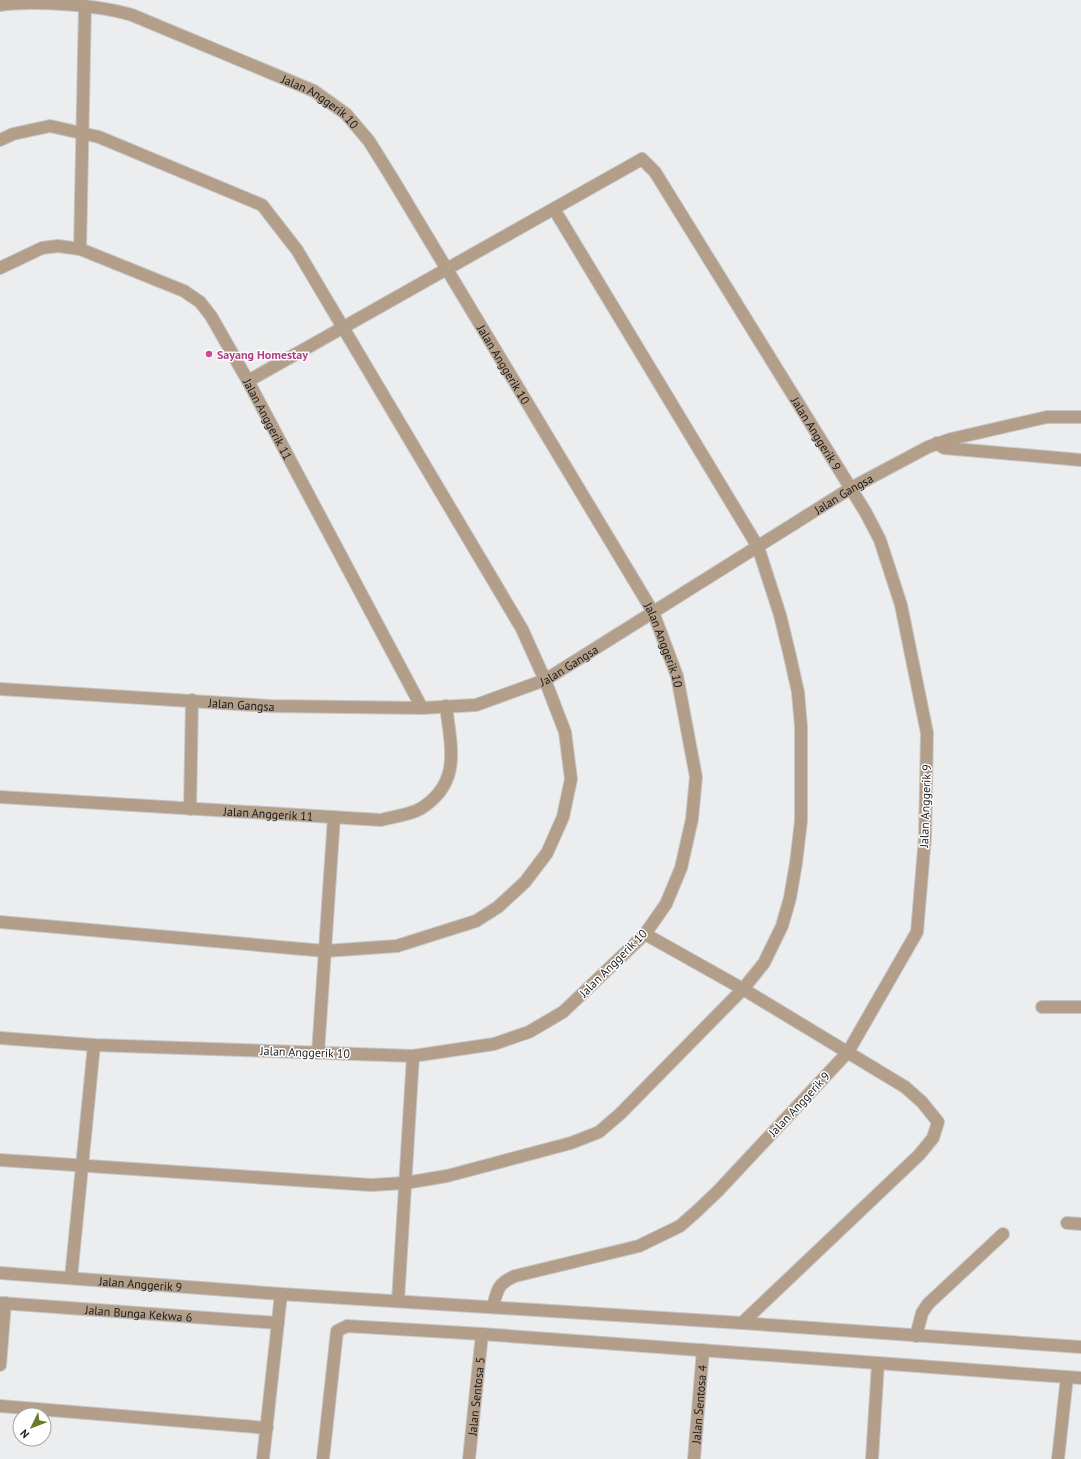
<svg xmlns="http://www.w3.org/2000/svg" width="1081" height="1459" viewBox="0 0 1081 1459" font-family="'PT Sans',sans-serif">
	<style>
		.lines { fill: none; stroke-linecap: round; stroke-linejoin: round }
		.minor-casing { stroke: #c6c7c9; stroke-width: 14 }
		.minor { stroke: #b29e89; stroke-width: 12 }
		.hotel-dot { fill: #d1479c; stroke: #fff; stroke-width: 1.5 }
		.labels { text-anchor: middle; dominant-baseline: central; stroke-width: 3; stroke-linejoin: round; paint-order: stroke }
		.street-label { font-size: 12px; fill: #1b1b1c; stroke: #fff }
		.hotel-label { font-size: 12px; font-weight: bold; fill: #b23c85; stroke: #fff; text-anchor: start }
	</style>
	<rect width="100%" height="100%" fill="#ecedef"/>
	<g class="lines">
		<!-- minor casing -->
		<g class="minor-casing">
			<g id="minor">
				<path id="s1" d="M0,5C34,0 98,5 132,15L314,91L346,114L369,141L392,178L653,612L677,676L696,777L692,819L681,868L666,904L645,934L563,1012L529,1032L494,1044L413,1056L94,1045L0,1038"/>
				<path d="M0,140L13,134L50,126L99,137L262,205L297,250L522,629L545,680L565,732L571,779L563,817L547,853L525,882L498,907L476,921L397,946L325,951L0,922"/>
				<path d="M80,249L85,6"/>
				<path id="s2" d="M0,268L42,248L58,246L80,249L184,291L200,302L211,316L248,381L422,708"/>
				<path id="s3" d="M248,381L642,159L655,172L866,513L880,540L901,605L927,733L925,837L917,932L848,1052L718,1191L697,1211L680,1226L639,1246L515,1276C498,1283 497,1290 493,1307"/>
				<path d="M937,443L944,448L1081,460"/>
				<path id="s4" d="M0,689L270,706L422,708L476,705L545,680L851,488L928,447L951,439L1047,417H1081"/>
				<path id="s5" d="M0,797L381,820C392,817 409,815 420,809C462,783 451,748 446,706"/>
				<path d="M190,809L192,700"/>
				<path d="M645,934L743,989L905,1087L922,1102L938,1122L933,1138L919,1155L742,1323"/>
				<path d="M1042,1007H1081"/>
				<path d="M318,1053L334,817"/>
				<path d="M0,1160L371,1185L405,1183L447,1176L571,1143L599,1132L620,1114L743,989L764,963L782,926L790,898L796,863L801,821V727L798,692L789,652L780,615L758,547L554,209"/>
				<path d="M1067,1223L1081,1224"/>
				<path id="s6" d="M0,1273L281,1294L742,1323L1081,1347"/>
				<path d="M71,1278L94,1045"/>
				<path d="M398,1301L413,1056"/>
				<path id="s7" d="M0,1303L278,1323"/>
				<path d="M916,1336L922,1313L928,1304L1003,1234"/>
				<path d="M0,1365L5,1303"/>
				<path d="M0,1406L267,1428"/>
				<path d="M263,1459L281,1294"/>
				<path d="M323,1459L337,1331L347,1326L482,1334L1081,1378"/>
				<path id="s8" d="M469,1459L482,1334"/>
				<path id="s9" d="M694,1459L703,1350"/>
				<path d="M872,1459L878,1363"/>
				<path d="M1058,1459L1067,1377"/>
			</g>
		</g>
		<!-- minor -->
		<use href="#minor" class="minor"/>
	</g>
	<!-- markers -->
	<circle class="hotel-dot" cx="209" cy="354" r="4"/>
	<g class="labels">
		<!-- street labels -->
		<g class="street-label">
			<text stroke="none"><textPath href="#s1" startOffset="341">Jalan Anggerik 10</textPath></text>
			<text stroke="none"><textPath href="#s1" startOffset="666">Jalan Anggerik 10</textPath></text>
			<text stroke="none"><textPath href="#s2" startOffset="352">Jalan Anggerik 11</textPath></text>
			<text stroke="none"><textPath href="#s3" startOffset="778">Jalan Anggerik 9</textPath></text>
			<text stroke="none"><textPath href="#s4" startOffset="902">Jalan Gangsa</textPath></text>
			<text stroke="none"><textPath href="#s1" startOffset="990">Jalan Anggerik 10</textPath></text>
			<text stroke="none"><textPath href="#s4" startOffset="578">Jalan Gangsa</textPath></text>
			<text stroke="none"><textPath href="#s4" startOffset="242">Jalan Gangsa</textPath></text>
			<text transform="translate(925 806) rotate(-88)">Jalan Anggerik 9</text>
			<text stroke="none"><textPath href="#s5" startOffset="269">Jalan Anggerik 11</textPath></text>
			<text transform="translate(613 963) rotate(-45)">Jalan Anggerik 10</text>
			<text transform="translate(305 1052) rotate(2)">Jalan Anggerik 10</text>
			<text transform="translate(799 1104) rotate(-47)">Jalan Anggerik 9</text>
			<text stroke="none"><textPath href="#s6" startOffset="141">Jalan Anggerik 9</textPath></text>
			<text stroke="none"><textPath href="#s7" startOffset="139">Jalan Bunga Kekwa 6</textPath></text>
			<text stroke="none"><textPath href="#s8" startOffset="63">Jalan Sentosa 5</textPath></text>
			<text stroke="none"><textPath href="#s9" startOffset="55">Jalan Sentosa 4</textPath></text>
		</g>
		<!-- hotel labels -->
		<g class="hotel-label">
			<text x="217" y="354">Sayang Homestay</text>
		</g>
	</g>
	<!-- north arrow -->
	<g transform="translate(32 1427) rotate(227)"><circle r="19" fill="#ffffff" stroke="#a4a4a4"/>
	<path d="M0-3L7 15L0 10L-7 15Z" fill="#667b2c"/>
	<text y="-6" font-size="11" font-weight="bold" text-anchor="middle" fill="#1b1b1c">N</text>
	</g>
</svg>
